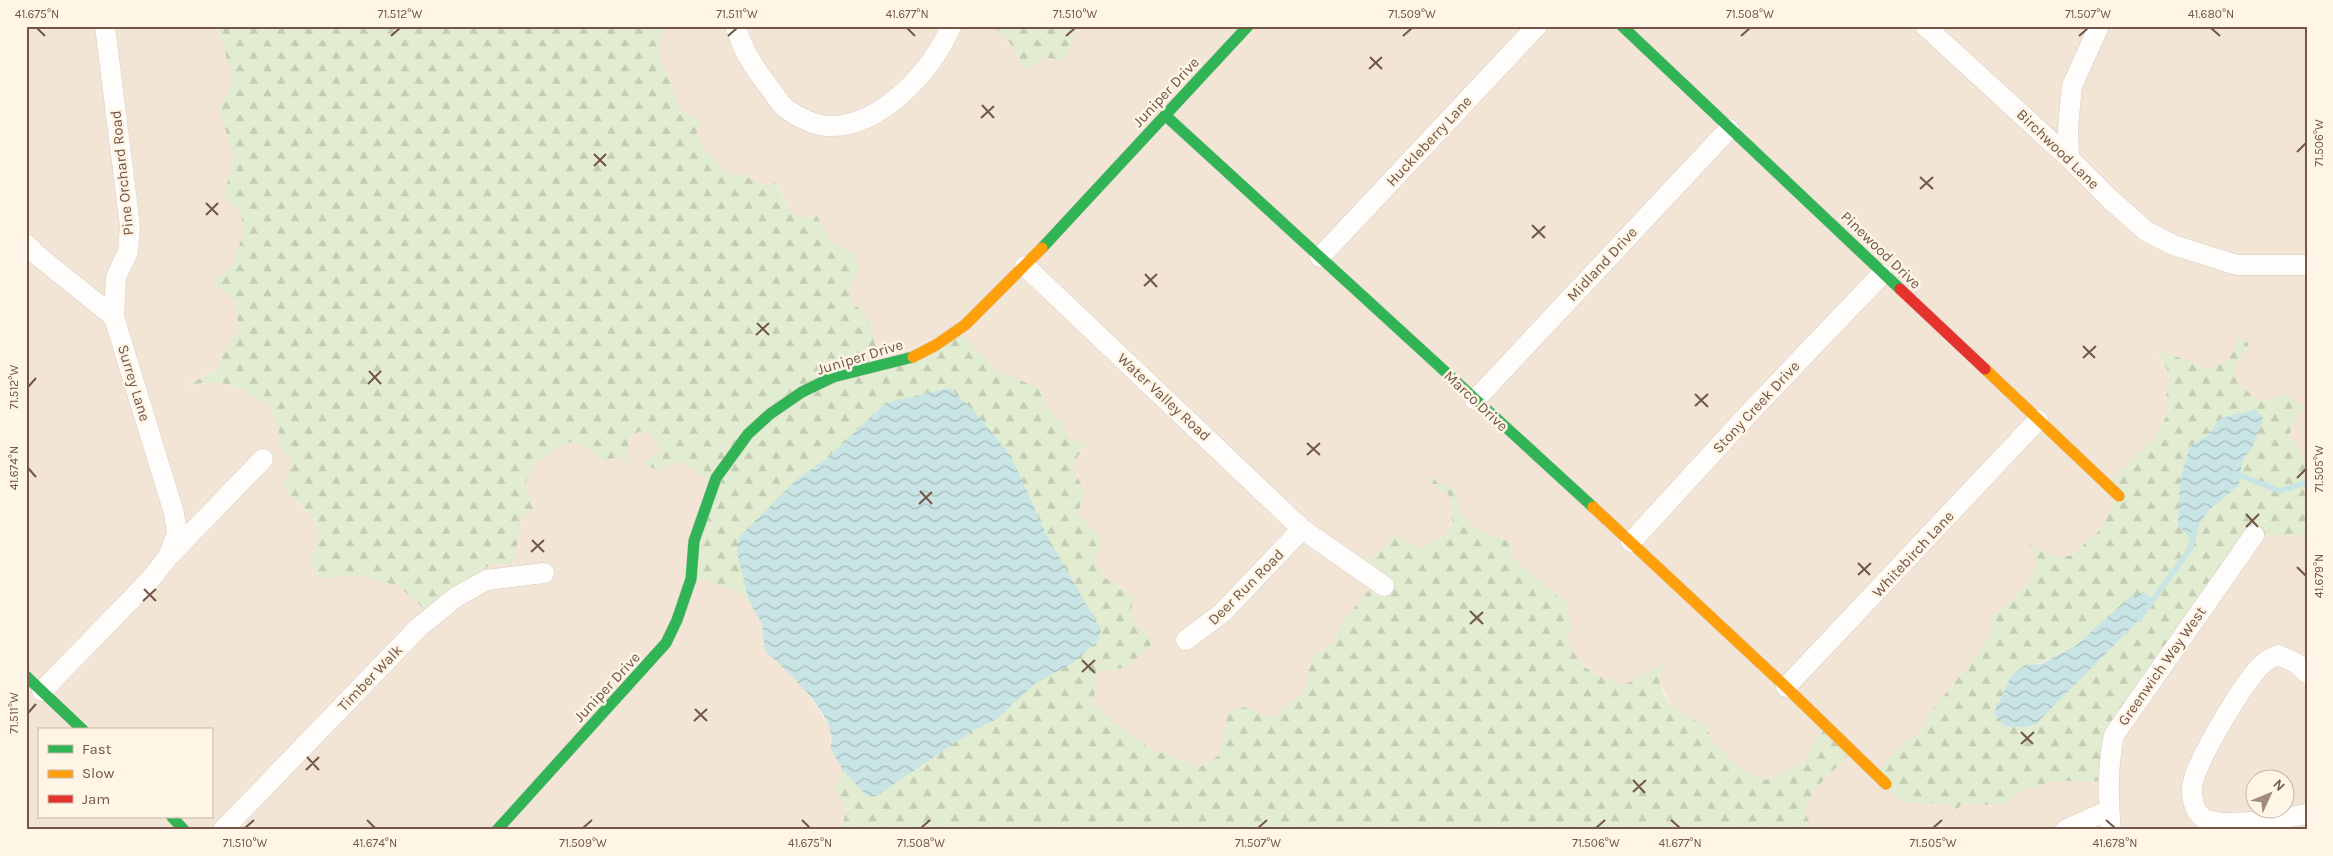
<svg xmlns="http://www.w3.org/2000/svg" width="2333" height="856" viewBox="0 0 2333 856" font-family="Karla,sans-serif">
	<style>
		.residential { fill: #f2e5d5; fill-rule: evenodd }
		.forest { fill: url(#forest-firs); fill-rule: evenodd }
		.water { fill: url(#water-waves) }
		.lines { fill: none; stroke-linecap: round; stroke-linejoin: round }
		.stream { stroke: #c8e4e5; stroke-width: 5.5 }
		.street-casing { stroke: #d7cdc4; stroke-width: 21 }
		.fast-casing { stroke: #d6cbc2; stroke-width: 12 }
		.slow-casing { stroke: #d6cbc2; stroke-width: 12 }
		.jam-casing { stroke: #d6cbc2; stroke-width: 12 }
		.street { stroke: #fefdfb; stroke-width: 20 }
		.fast { stroke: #30b455; stroke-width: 11 }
		.slow { stroke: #ff9f0a; stroke-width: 11 }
		.jam { stroke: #e5322d; stroke-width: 11 }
		.ticks { fill: none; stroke: #735647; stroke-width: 2 }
		.labels { text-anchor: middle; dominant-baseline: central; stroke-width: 5; stroke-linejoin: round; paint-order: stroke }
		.street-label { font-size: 15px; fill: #735647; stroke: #fff5e6 }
		.neatline { fill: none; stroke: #735647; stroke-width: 2 }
		.ticks-label { font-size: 12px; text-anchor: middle; fill: #735647 }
	</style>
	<defs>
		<pattern id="forest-firs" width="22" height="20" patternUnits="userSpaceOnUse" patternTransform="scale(1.25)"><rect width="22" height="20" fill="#e1ecd0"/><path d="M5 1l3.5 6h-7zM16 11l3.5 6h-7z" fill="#c4ccb4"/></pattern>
		<pattern id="water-waves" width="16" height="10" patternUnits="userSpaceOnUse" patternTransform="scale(1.25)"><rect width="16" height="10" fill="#c8e4e5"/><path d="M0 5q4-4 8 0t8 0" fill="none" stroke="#a7bcbb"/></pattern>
	</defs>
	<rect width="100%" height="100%" fill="#f6f0e5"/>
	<!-- residential -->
	<path class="residential" d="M26,26H221L219,32L234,79L231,89L219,108L234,157L224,195L241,214L244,232L232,266L239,330L222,354L218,369L184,386L220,382L244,390L272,407L280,436L278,443L292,462L283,488L316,521L320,537L317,551L309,564L321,579L357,575L399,586L428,613L452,592L491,565L511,564L514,562L522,516L524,487L533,467L553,450L570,442L586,446L603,461L618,457L627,461L629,438L639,431L650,433L661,450L642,464L658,470L680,461L712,483L693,576L738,591L749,601L762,624L765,651L799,681L821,714L830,729V747L842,769L840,779L835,788L847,808L841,830H26ZM39,730H211V817H39Z
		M665,26H989L998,29L1014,49L1025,70L1046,57L1063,62L1076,30L1081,26H2307V462L2289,436L2294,420L2303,408L2287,396L2258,402L2237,381L2233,367L2249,344L2239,336L2230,357L2210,370L2157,350L2170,376L2166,398L2169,412L2153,439L2110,483L2117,497L2099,531L2072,555L2059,558L2030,545L2038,562L2030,581L2005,607L1989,619L1991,634L1974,659L1932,710L1923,730L1901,745L1902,802L2001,805L2024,790L2054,781H2108L2113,734L2261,535H2299L2307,540V830H1813L1804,810L1814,790L1850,753L1825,727L1802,763L1766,780L1749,775L1712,742L1706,725L1683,717L1673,709L1660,683L1624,685L1598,678L1574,656L1566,639L1571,626L1567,604L1514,559L1508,541L1474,528L1460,513L1455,489L1426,479L1448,494L1454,513L1449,532L1436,542L1420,548L1371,588L1346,617L1335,641L1312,657L1304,691L1275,717H1267L1244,707L1220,755L1200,767L1151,749L1126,732L1093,704L1098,671L1125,668L1130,616L1134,597L1105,578L1095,562L1101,539L1078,513L1085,490L1072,469L1078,456L1086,446L1068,437L1066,429L1046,406L1040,388L996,371L957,330L879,364L871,323L849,297V290L859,268L853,252L832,243L817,216L804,219L790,211L776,183L763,186L745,176L724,171L699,142L697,132L699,122L680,109L657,49ZM2256,778H2286V808H2256Z"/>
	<!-- forest -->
	<path class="forest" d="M221,26H665L657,49L680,109L700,122L697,132L699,142L724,171L745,176L763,186L776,183C786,204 790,222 817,216L832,243L853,252L859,268L849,290V297L871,323L879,364L957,330L996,371L1040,388L1046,406L1066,429L1068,437L1086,445L1078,456L1072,469L1085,490L1078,513L1101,539L1095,562L1105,578L1134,597L1130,616L1153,643L1125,668L1098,671L1093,704L1126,732L1151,749L1200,767L1220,755L1228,712L1244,707L1267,717H1275L1304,691L1312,657L1335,641L1346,617L1371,588L1359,570L1396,535L1420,548C1452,536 1458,527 1448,494L1426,479L1430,476L1438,483L1455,489L1460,513L1474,528L1508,541L1514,559L1567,604L1571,626L1567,639C1580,669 1594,677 1624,685L1663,664C1662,670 1659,679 1660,684C1666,708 1685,717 1706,725L1712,742L1749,775L1766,780L1802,763L1826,726L1850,753L1814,790L1804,810L1813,830H841L847,808L835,788L840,779L842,769L867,796H876L749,597V601L738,591L693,577L712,483L680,461L658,470L642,464L661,450L650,433L640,431L629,438L627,462L618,457L603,461L586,446L570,442L553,450L533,467L524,487L536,507L522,516L514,561L512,564L490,565L452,592L428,613L399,586L357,575L321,579L309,564C332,526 309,514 283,488L292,462L278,443L280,436L271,407C235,384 226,377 182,387L218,370L222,354L239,330L235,301L214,282L232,266L244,232L241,214L224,195L234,157L219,108L231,89L233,79L219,32Z
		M989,26H1081L1076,30L1063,62L1046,57L1025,70C1017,54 1008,33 989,26Z
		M2239,336L2249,344L2233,367L2237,381L2258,402L2287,395L2304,408L2294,420L2289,436L2307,462V540L2299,535H2261L2113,734L2108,781H2054L2024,790L2001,805L1963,804L1956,809L1948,804L1902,802L1876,773L1901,745L1923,730L1932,710L1974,659L1991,634L1989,619L2005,607L2030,581L2038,562L2029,544L2059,558L2072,555L2099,531L2117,497L2110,483L2153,439L2169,412L2166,398L2170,376L2157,349L2210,370L2230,357ZM2219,419L2252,448L2242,461L2239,485L2208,511L2190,538V446L2209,435ZM2130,597L2152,599L2139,620L2036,724L2025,666C2067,662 2099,624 2130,597Z"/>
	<!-- water -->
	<path class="water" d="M950,388L975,412L1011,456L1046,534L1101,630L1098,641L1073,663L1037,682L995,720L974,730L876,796H867L842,769L830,747C842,719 783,667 765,651L762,624L749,601L737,552L739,537L798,478L823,462L886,403Z
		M2256,409L2263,419L2252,448L2242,461L2239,485L2208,511L2190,538L2178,525L2180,480L2190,446L2209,435L2219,419Z
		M2144,592L2152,599L2139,620L2036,724L2025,727H2005L1994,713L2011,676L2025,665L2042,664L2075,646L2130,597Z"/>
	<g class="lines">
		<!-- stream -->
		<path class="stream" d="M2234,473L2280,491L2307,482
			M2139,619L2190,549L2196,525"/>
		<!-- street casing -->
		<g class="street-casing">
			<path id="street" d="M105,26L130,226L128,252L116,277L114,317
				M736,26C741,48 753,66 766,83C773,91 779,104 788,110C799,118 816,126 830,126C881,127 934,69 951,26
				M1925,26L2069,158L2111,200L2146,231L2173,245L2237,265H2307
				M2069,158L2068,127L2072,86L2099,26
				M26,244L37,255L114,317L174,513L177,534L168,557L149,581L42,691
				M1320,257L1537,26
				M1025,266L1302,529L1384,586
				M1475,400L1729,129
				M1631,542L1752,410L1882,274
				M171,554L263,459
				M1186,640L1222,613L1302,529
				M2307,673L2296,663L2278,655C2273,657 2269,659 2265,662C2247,675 2198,759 2193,782C2190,792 2193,810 2202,817C2220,830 2284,818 2307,814
				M1786,687L2038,420
				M223,830L418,628L456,597L487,580L544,573
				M2065,830L2109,810
				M2111,830C2108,798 2107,767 2114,735L2254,535"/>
		</g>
		<!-- fast casing -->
		<g class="fast-casing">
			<path id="fast" d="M1622,26L1900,289
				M1166,116L1593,507
				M1042,248L1248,26
				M26,676L83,730
				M172,817L184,830
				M497,830L666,643L677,620L691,579L694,541L716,478L748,434L770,414L802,392L833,377L913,357"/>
		</g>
		<!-- slow casing -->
		<g class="slow-casing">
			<path id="slow" d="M913,357L936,345L965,325L1042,248
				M1985,369L2119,496
				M1593,507L1786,687L1886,784"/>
		</g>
		<!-- jam casing -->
		<g class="jam-casing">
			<path id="jam" d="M1900,289L1985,369"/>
		</g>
		<!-- street -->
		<use href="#street" class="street"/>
		<!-- fast -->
		<use href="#fast" class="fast"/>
		<!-- slow -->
		<use href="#slow" class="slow"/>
		<!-- jam -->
		<use href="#jam" class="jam"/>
	</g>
	<!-- ticks -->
	<path class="ticks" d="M37,28L45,36M907,28L915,36M2211,28L2220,36M391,36L400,28M728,36L737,28M1066,36L1075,28M1403,36L1412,28M1741,36L1750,28M2079,36L2088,28M1370,57L1382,69M1369,69L1382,57M982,105L994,118M981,118L994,106M2297,152L2306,143M594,154L606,166M594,166L606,154M1920,177L1933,189M1920,189L1933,177M206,203L218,215M206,215L218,203M1532,225L1545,238M1532,238L1545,226M1145,274L1157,287M1144,286L1157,274M757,323L769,335M756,335L769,323M2083,346L2095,358M2083,358L2096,346M369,371L381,384M368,384L381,371M28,387L36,378M1695,394L1708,407M1695,406L1708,394M1307,443L1320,455M1307,455L1320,443M28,468L36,477M2297,478L2306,469M920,491L932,504M919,504L932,492M2246,514L2258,527M2246,527L2259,514M532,540L544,552M531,552L544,540M1858,563L1870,575M2297,567L2306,576M1858,575L1871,563M144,589L156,601M143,601L156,589M1470,611L1483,624M1470,624L1483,612M1082,660L1095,673M1082,672L1095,660M695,709L707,721M28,713L36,704M694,721L707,709M2021,732L2033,744M2021,744L2034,732M307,757L319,770M306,770L319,757M1633,780L1645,793M1633,792L1646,780M367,820L375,828M802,820L810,828M1671,820L1680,828M2106,820L2115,828M245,828L254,820M583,828L592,820M921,828L930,820M1258,828L1267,820M1596,828L1605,820M1933,828L1942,820"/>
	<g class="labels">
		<!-- street labels -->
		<g class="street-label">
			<text transform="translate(1166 92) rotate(-47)">Juniper Drive</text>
			<text transform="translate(1429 141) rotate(-47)">Huckleberry Lane</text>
			<text transform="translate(2058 149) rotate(44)">Birchwood Lane</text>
			<text transform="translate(122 173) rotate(-96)">Pine Orchard Road</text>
			<text transform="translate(1881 250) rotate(44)">Pinewood Drive</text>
			<text transform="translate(1602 264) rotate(-47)">Midland Drive</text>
			<text transform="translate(860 357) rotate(-17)">Juniper Drive</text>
			<text transform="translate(134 383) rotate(73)">Surrey Lane</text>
			<text transform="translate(1164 397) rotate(43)">Water Valley Road</text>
			<text transform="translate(1476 401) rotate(43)">Marco Drive</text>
			<text transform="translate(1756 407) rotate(-47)">Stony Creek Drive</text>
			<text transform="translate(1913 554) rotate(-47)">Whitebirch Lane</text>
			<text transform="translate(1246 587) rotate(-45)">Deer Run Road</text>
			<text transform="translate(2162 666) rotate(-55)">Greenwich Way West</text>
			<text transform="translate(370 678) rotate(-46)">Timber Walk</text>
			<text transform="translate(607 687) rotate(-47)">Juniper Drive</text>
		</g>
	</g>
	<!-- border -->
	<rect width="2333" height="856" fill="none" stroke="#fff5e6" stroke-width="55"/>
	<!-- legend -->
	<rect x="38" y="728" width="175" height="90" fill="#fff5e6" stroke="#c7b5a6"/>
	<rect x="48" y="745" width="25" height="8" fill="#30b455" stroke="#c7b5a6"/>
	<text x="82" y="754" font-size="15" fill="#735647">Fast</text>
	<rect x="48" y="770" width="25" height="8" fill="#ff9f0a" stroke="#c7b5a6"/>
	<text x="82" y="778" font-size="15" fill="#735647">Slow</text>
	<rect x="48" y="795" width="25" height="8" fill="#e5322d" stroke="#c7b5a6"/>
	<text x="82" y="804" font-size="15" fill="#735647">Jam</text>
	<!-- north arrow -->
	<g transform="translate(2270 794) rotate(46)"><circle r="24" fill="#fff5e6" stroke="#c7b5a6"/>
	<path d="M0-4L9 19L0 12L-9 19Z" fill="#a18c7e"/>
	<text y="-8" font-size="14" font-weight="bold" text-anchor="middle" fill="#735647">N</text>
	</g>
	<rect x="28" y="28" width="2278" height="800" class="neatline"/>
	<g class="ticks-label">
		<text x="37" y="18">41.675°N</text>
		<text x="400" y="18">71.512°W</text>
		<text x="737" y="18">71.511°W</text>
		<text x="907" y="18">41.677°N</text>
		<text x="1075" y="18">71.510°W</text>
		<text x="1412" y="18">71.509°W</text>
		<text x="1750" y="18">71.508°W</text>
		<text x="2088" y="18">71.507°W</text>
		<text x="2211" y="18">41.680°N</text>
		<text transform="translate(2319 143) rotate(-90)" y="4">71.506°W</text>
		<text transform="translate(14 387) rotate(-90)" y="4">71.512°W</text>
		<text transform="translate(14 468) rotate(-90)" y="4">41.674°N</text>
		<text transform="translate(2319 469) rotate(-90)" y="4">71.505°W</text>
		<text transform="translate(2319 576) rotate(-90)" y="4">41.679°N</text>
		<text transform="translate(14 713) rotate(-90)" y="4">71.511°W</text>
		<text x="245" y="847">71.510°W</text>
		<text x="375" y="847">41.674°N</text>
		<text x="583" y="847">71.509°W</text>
		<text x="810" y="847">41.675°N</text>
		<text x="921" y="847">71.508°W</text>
		<text x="1258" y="847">71.507°W</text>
		<text x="1596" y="847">71.506°W</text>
		<text x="1680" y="847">41.677°N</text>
		<text x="1933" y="847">71.505°W</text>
		<text x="2115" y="847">41.678°N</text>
	</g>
</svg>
